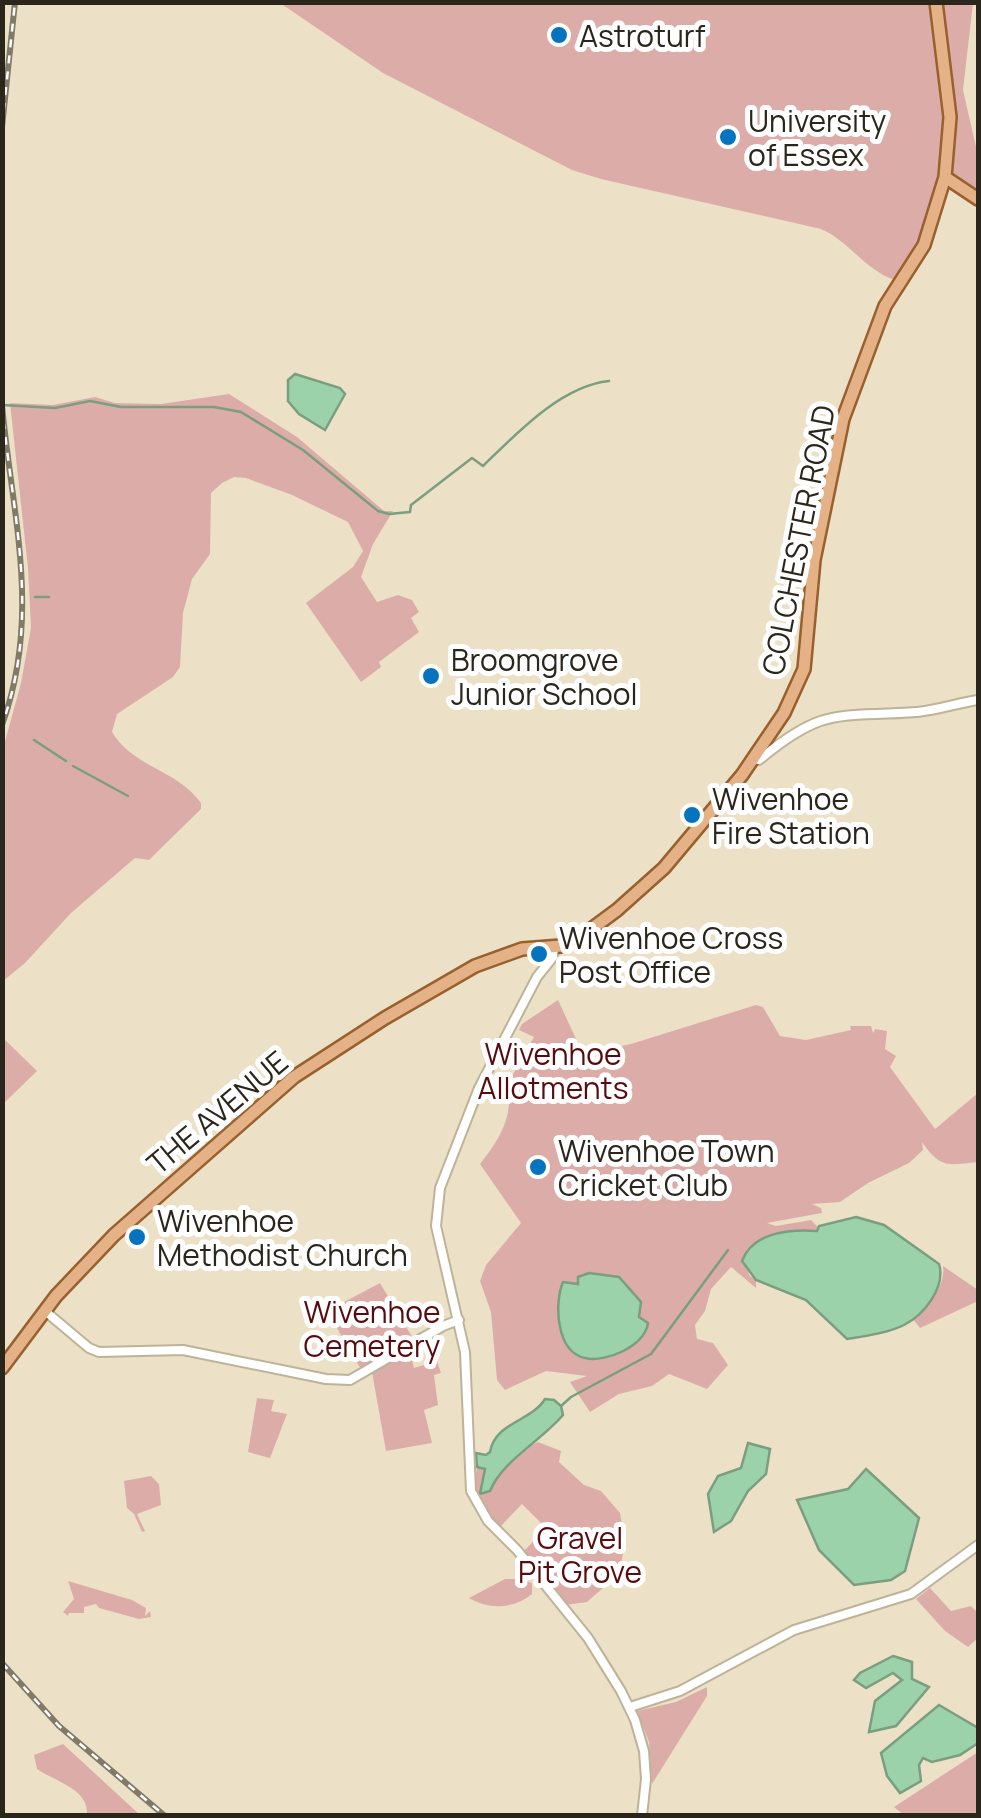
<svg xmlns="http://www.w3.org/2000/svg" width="981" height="1818" viewBox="0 0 981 1818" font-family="Manrope,sans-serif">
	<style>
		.green { fill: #dcada8; fill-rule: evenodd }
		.water { fill: #9cd2aa; stroke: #7a9e7f; stroke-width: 2.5 }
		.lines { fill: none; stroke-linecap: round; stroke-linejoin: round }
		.stream { stroke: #7a9e7f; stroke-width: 2.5 }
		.minor-casing { stroke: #bdb399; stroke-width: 12 }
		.major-casing { stroke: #98602e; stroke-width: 16 }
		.minor { stroke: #fff; stroke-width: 8 }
		.major { stroke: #e5b288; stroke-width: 11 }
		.rail-casing { stroke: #817a68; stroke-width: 6 }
		.rail { stroke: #fff; stroke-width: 2.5; stroke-dasharray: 8; stroke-linecap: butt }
		.poi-dot { fill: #0673be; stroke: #fff; stroke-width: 4 }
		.labels { text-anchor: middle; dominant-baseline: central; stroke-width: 10; stroke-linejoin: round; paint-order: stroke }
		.poi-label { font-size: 30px; fill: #2a261c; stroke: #fff; text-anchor: start }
		.street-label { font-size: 30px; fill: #2a261c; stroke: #fff }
		.park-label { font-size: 30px; fill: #580b0e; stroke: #fff }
	</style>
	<rect width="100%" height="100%" fill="#ece1c6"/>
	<!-- green -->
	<path class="green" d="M280,3H932L945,91V154L919,249L895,280C866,271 849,241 821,229L601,179L572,170L383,73Z
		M939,3H973L963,90L977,151L976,193L959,183L951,169L953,112Z
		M229,394L297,437L384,511H393L373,544L361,577L377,602L398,595L412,600L419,612L411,618L419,632L379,662L381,667L361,682L306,603L353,567L363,551L348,522L292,495L246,478L234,477L222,483L211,493L210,554L192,579L183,613L180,667L173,677L117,714L112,732C134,768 178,770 201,803V809L149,860L135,858L71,913L25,963L3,981V749L21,683L31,628L28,568L10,403L53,405L95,397L115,403L161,404Z
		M558,1000L583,1054L631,1044L756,1005L763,1007L780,1036L806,1040L851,1030L850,1026H871L873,1033L875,1029L887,1031L885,1049L896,1056L890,1067L935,1129L978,1093V1162C947,1165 941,1169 922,1142L923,1150L909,1163L868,1183L840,1202L812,1204L821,1208L822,1213L767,1223L776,1226L811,1220L818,1227V1231C787,1229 769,1235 745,1253L749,1275L756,1280V1288L731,1267L711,1289L705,1311L695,1325L697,1339L713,1343L728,1365L707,1389L669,1374L652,1386L619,1394L590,1412L570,1382L587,1376L546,1371L505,1390L497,1380L491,1312L480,1281L486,1265L521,1223L480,1164C498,1141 515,1116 507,1085L534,1037L519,1030L522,1024ZM589,1273L619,1277L641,1302L639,1317L562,1335L558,1308L563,1283L578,1284Z
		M3,1038L37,1071L3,1104Z
		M943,1266L978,1290V1301L920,1328L913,1319C927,1306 946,1287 943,1266Z
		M380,1283L414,1340L362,1371L327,1311Z
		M409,1349L414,1368L437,1361L441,1373L434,1375L438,1405L424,1410L432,1443L386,1451L372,1372Z
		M257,1398L274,1400L271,1411L287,1414L270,1458L248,1452Z
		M538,1442L561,1451L559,1462L584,1485L601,1491L620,1513L625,1543L619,1574L587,1602L565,1605L523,1552L546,1528L522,1504L499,1528C480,1509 473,1493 477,1467L485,1469L480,1493L490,1491C497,1475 523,1448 538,1442Z
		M151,1476L159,1484L161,1505L137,1514L145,1531L142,1532L134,1514L127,1508L124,1481Z
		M505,1579H519L532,1583V1594C514,1609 489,1610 469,1598Z
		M68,1581L132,1600L146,1608L145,1616L150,1611L151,1617L139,1619L99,1608L96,1604L84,1607V1613H69L68,1616L63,1612L74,1599Z
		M930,1588L951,1611L971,1606L978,1613V1638L968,1647L945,1631L916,1599Z
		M707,1687V1696L652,1784L649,1742L637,1711L676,1702Z
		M63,1744L140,1815H87C89,1789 56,1782 37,1769L34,1755Z
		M978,1752V1815H904L894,1807Z"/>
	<!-- water -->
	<path class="water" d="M295,374L340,388L345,394L325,430L299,414L288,401V380Z
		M856,1217L884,1225L939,1264C946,1287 924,1315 904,1325C888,1333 865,1336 847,1339L806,1300L756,1280L742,1261C753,1232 790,1229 817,1231L819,1226Z
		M589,1273L619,1277L641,1302L639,1317L648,1323C645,1346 606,1363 585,1358C556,1352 554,1303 563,1282L578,1284V1277Z
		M545,1399L554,1400L561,1406L563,1415C541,1441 502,1461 490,1491L480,1494L485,1469L477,1467L476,1453L486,1455L490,1452C495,1422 531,1422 545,1399Z
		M748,1443L770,1449L766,1474L748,1491L731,1521L714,1532L708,1494L718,1476L741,1468Z
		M866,1469L919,1518L905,1571L891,1580L854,1585L819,1550L797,1500L848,1489Z
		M893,1656L912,1662V1679L929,1687L896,1726L869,1732L875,1701L902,1680L893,1673L866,1688L854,1680L860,1673Z
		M939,1705L978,1728V1743L960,1755L932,1762L923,1758L919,1765L921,1781L900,1793L887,1776L881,1753Z"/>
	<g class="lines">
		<!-- stream -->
		<path class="stream" d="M2,405L55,408L90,401L121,407H214L241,412L303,450L378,511L389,514L410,512L411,505L472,458L483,466C517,433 561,386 609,381
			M35,597H49
			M34,740L66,761
			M73,766L128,796
			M561,1406L571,1397L651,1354L728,1250"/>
		<!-- minor casing -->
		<g class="minor-casing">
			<path id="minor" d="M752,759L759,760C825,705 838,718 917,712C938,710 958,703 978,700
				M554,948L553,957L537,977L479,1088L440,1188L436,1226L465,1352L471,1491L488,1521L517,1550L588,1638L621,1691L635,1720L644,1751L646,1779L642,1816
				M45,1311L89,1348L99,1352L183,1350L326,1379L350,1380L443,1326L459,1320
				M630,1707L680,1691L794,1630L911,1594L978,1545"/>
		</g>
		<!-- major casing -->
		<g class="major-casing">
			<path id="major" d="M945,177L978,199
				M2,1368L56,1296L114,1235L294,1077L385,1018L475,966L522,949L561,946L586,933L617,910L664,868L742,775L784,713L804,669L814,560L843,419L885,306L924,245L945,177L950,117L936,2"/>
		</g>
		<!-- minor -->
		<use href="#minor" class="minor"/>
		<!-- major -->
		<use href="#major" class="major"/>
		<!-- rail casing -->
		<g class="rail-casing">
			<path id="rail" d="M2,127L15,2
				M2,405C12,516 42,614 2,725
				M2,1663L59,1726L165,1816"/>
		</g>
		<!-- rail -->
		<use href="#rail" class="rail"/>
	</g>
	<!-- markers -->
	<g class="poi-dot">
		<circle cx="559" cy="35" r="10"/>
		<circle cx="728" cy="137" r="10"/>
		<circle cx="431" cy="676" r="10"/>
		<circle cx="692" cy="815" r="10"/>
		<circle cx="539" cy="954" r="10"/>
		<circle cx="538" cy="1167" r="10"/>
		<circle cx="137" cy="1237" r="10"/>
	</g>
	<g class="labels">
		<!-- poi labels -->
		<g class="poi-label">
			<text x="579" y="35">Astroturf</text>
			<text x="748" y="120">University<tspan x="748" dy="34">of Essex</tspan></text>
			<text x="451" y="659">Broomgrove<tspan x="451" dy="34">Junior School</tspan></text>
			<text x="712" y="798">Wivenhoe<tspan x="712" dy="34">Fire Station</tspan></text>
			<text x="559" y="937">Wivenhoe Cross<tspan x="559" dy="34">Post Office</tspan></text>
			<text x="558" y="1150">Wivenhoe Town<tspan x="558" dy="34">Cricket Club</tspan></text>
			<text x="157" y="1220">Wivenhoe<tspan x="157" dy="34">Methodist Church</tspan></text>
		</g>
		<!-- street labels -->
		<g class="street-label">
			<text transform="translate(798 540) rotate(-79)">COLCHESTER ROAD</text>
			<text transform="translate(217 1112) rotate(-40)">THE AVENUE</text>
		</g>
		<!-- park labels -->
		<g class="park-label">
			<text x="553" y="1053">Wivenhoe<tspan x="553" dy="34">Allotments</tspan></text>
			<text x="372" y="1311">Wivenhoe<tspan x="372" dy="34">Cemetery</tspan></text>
			<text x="580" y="1537">Gravel<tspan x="580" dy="34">Pit Grove</tspan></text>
		</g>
	</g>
	<!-- border -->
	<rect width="981" height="1818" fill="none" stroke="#2a261c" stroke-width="10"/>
</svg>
